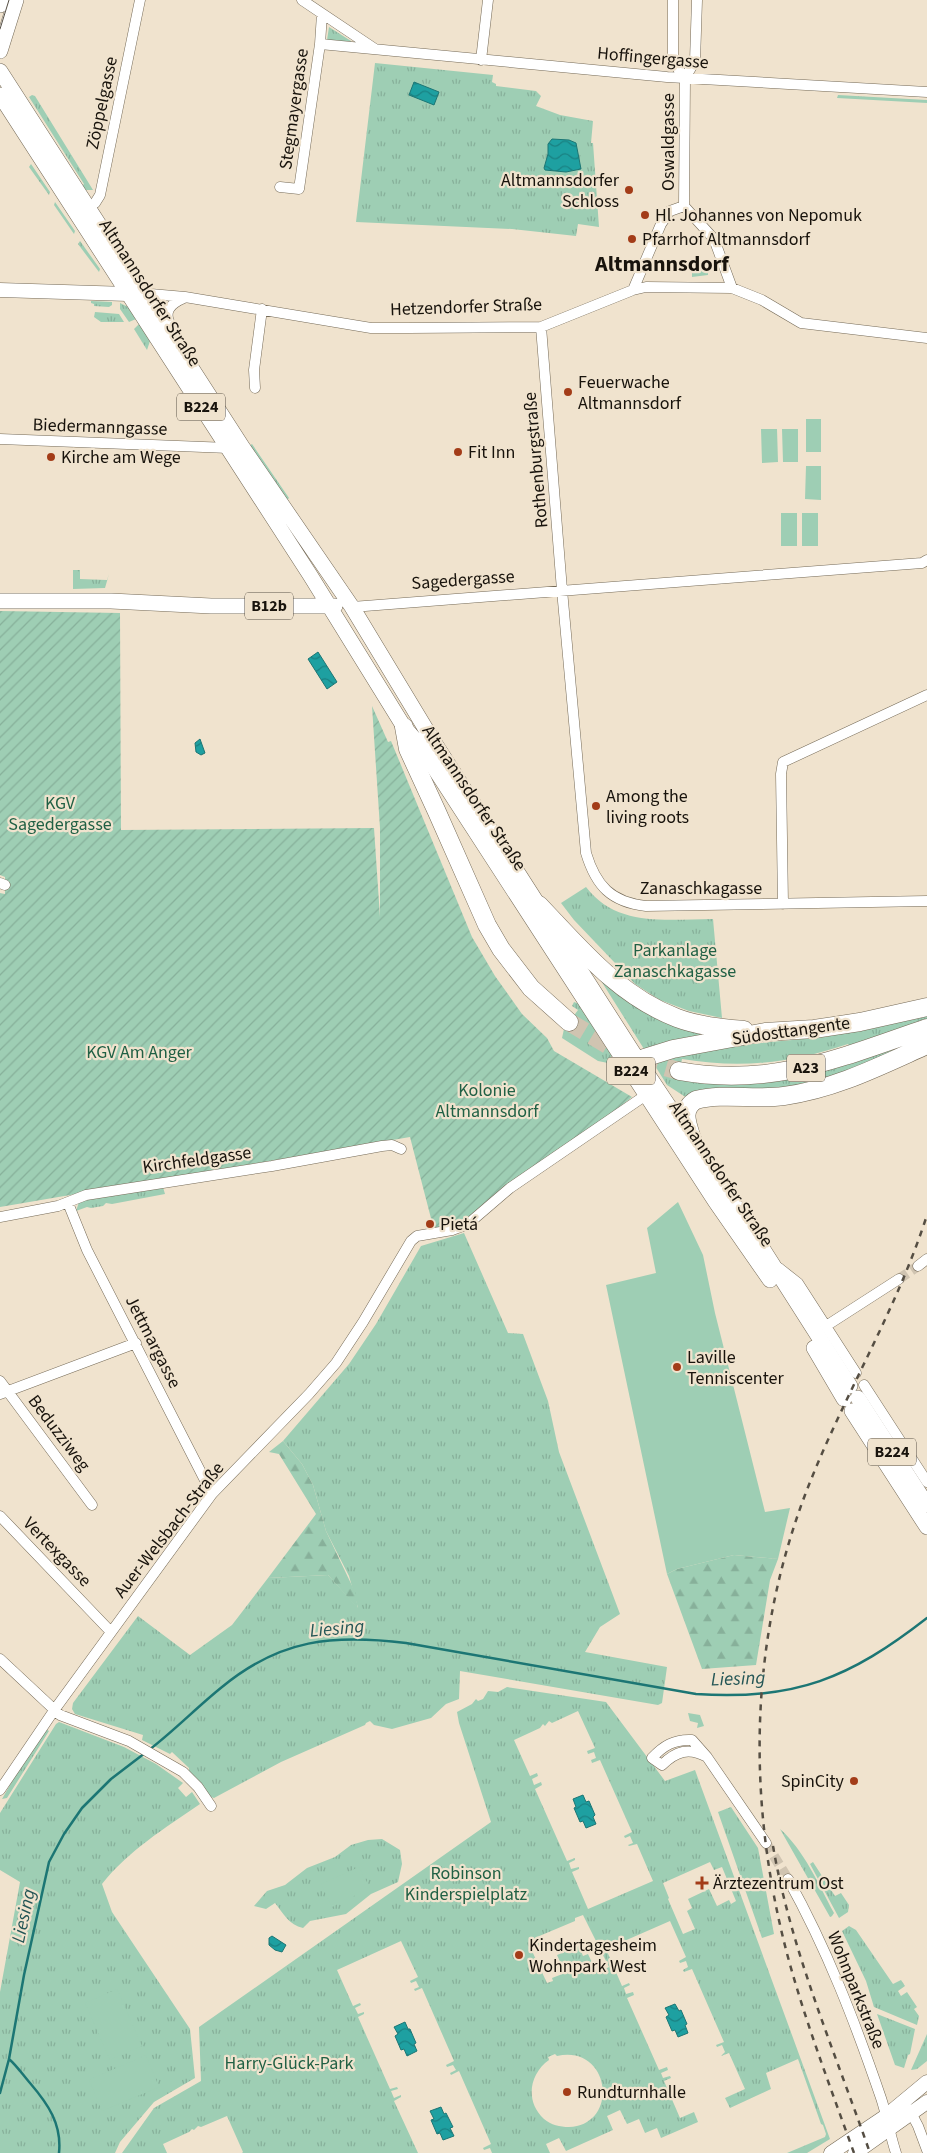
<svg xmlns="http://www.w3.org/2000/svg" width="927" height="2153" viewBox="0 0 927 2153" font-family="'Source Sans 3',sans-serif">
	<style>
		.grass { fill: url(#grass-tufts); fill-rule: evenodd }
		.forest { fill: url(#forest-firs) }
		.garden { fill: url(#garden-furrows) }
		.pitch { fill: #9eceb4 }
		.water { fill: url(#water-waves); stroke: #1c7674 }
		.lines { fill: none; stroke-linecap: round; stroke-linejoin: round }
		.stream { stroke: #1c7674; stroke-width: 2.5 }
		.minor-tunnel { stroke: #d0c4b1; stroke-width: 10; stroke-dasharray: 10 5; stroke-linecap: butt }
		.motorway-tunnel { stroke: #d0c4b1; stroke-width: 18; stroke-dasharray: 18 9; stroke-linecap: butt }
		.minor-casing { stroke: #756a57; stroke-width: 11 }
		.secondary-casing { stroke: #756a57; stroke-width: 15 }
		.primary-casing { stroke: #756a57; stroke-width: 16 }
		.motorway-casing { stroke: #756a57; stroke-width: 19 }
		.minor { stroke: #fff; stroke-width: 10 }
		.secondary { stroke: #fff; stroke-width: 14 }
		.primary { stroke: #fff; stroke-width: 15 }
		.motorway { stroke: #fff; stroke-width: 18 }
		.tram { stroke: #554e43; stroke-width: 1 }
		.rail { stroke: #554e43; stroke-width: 2.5; stroke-dasharray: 6 6; stroke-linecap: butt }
		.poi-dot { fill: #a33c18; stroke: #f0e3ce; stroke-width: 2 }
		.labels { text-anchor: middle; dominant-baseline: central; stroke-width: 4.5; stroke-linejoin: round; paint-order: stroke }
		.shield { fill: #f0e3ce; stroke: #595146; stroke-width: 1 }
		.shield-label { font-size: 16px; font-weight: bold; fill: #18130c }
		.street-label { font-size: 18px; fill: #18130c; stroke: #f0e3ce }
		.poi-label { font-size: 18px; fill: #18130c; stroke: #f0e3ce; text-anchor: start }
		.park-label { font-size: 18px; fill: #206044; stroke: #f0e3ce }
		.water-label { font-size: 19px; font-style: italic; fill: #245656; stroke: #f0e3ce }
		.district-label { font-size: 22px; font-weight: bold; fill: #18130c; stroke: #f0e3ce }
	</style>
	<defs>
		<pattern id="grass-tufts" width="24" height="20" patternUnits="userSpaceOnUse" patternTransform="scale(1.25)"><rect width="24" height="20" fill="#9eceb4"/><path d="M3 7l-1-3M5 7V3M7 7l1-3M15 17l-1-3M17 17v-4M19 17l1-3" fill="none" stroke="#87b09a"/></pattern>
		<pattern id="forest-firs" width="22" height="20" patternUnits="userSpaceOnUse" patternTransform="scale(1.25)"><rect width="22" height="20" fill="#9eceb4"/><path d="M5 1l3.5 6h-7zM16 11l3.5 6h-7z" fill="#87b09a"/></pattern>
		<pattern id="garden-furrows" width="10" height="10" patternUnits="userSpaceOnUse" patternTransform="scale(1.25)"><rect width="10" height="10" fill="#9eceb4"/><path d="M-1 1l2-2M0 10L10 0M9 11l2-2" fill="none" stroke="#87b09a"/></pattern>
		<pattern id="water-waves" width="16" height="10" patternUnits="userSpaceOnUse" patternTransform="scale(1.25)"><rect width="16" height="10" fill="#1ea0a1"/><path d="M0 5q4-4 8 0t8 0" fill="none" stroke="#198182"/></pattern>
	</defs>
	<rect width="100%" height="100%" fill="#f0e3ce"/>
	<!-- grass -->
	<path class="grass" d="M329,27L351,41V42L327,40Z
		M375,63L493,75L492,82L496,84V86L536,91L541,96L536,106L560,115L593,121L591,143H593L599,227L578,224L576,236L512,229L356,222Z
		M32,95L35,96L93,190H86L82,186L84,184L29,97Z
		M838,95L927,100V103L837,98Z
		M31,164L50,192L49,195L29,167Z
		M55,202L75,231L74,234L54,205Z
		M80,241L100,269L99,272L78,244Z
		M692,269H708V275L692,277Z
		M91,301L112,302V305L109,307L94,306V304L91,303Z
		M120,303L128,307L136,319L129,322L120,309Z
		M95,312L119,314L124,322H101L94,317Z
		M139,324L150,341L147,350L134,329Z
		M252,444L289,498L287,500L249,446Z
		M73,570H80V579L107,580L109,574L105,588L73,589Z
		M586,887C617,928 668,919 713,919L722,1018L689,1011L660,1000L635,984L574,920L561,903Z
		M598,976L701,1032L700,1035L644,1049Z
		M574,1002L582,1005L616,1058L608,1063L598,1061L562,1038L564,1029L578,1010L572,1006Z
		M927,1015V1021L850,1048L848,1044C791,1063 742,1069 682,1059L678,1079C702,1082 726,1086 750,1084C812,1081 870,1055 927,1034V1040L808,1087L687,1098L667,1085L652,1061L739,1045L825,1037Z
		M162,1184L165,1194L112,1204L106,1203L103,1206L91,1208L87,1207L76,1211L79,1202L84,1198Z
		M464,1233L508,1333L523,1334L548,1401L559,1452L620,1614L600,1627L585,1652L667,1667L662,1703L658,1705L460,1671L459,1699L446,1704L431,1718L392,1729L374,1725L370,1721L366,1723L365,1725L281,1762L214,1798L211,1797L189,1772V1768L172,1752L170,1754L142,1740L143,1735L75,1714L72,1709L73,1703L138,1616L190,1655L232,1625L268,1578L328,1575L358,1608L349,1576L326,1531L313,1485L302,1464L283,1441L349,1364L376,1324L421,1246Z
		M507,1687L606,1702L665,1781L695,1770L830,2139L807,2153H787L825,2137L826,2134L823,2125L821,2124L798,2059L766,2073L771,2089L730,2108L725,2098L745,2089L729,2053L721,2056L725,2052L722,2045L717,2047L716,2045L724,2042L692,1969L684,1972L683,1970L688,1967L686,1961L680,1963L679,1961L686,1957L670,1921L606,1949L622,1986L629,1983L630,1985L624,1988L626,1994L633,1992L634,1995L627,1998L659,2070L667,2067L668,2070L661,2073L663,2078L670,2076L671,2078L664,2081L680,2118L694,2112L698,2122L661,2138L657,2128L645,2133L639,2119L627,2124L620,2110L607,2116L613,2130L566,2151L559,2138L546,2144L550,2153H492L490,2148L484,2150L483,2148L491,2144L459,2071L451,2075L450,2073L456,2070L453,2065L447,2067L446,2065L454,2061L422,1988L415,1991L414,1989L419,1987L416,1981L411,1983L410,1981L418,1977L401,1941L337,1970L353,2006L360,2003L361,2005L355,2008L358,2014L364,2012V2014L358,2017L390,2089L397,2087L398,2089L391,2091L394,2098L401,2095V2097L394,2101L418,2153H242L243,2152L227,2116L201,2127L198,2126L194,2130L192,2129L189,2132L163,2144L167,2153H122L154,2108L201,2081L199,2027L491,1822L459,1723L457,1712L472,1704L476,1699L478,1701L483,1699L488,1691L498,1692ZM578,1711L595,1748L587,1751L588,1754L594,1752L596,1758L591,1760L592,1763L600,1760L632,1832L624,1836L625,1838L630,1836L633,1843L628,1845L629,1846L637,1844L653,1881L588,1909L572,1872L579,1869V1867L571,1869L569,1863L575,1860V1858L567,1861L535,1789L542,1785L541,1782L534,1785L532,1779L538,1776L537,1773L530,1776L514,1740L540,1728L543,1724L545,1726L549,1721L552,1723ZM710,1862L714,1870L722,1867L736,1901L731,1904L729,1900L717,1906L709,1889L688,1899L692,1908L687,1911L695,1929L683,1934L668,1899L669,1898L663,1883ZM583,1915L609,1967L597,1973L588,1954L583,1956L579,1946L557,1955L565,1973L552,1978L553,1981L547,1983L532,1951L541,1947L537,1937L575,1921V1918ZM555,2054L557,2056C611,2044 620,2125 569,2127C560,2127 551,2125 544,2119C525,2102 529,2074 549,2060L548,2057Z
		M688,1713L700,1715L704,1726L697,1728L698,1723L690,1721Z
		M59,1722L124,1747L156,1764L183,1783L178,1788L186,1797L192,1792L200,1804C165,1828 128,1851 102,1884L112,1912L190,2029L195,2078L154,2102L120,2142L115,2153H0V1992L20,1882L0,1870V1813L56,1724Z
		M46,1729L49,1731L7,1798L2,1799L23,1762Z
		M731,1807L758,1848L774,1934L762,1938L718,1812Z
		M780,1829C804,1850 819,1885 834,1913L832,1916L830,1917Z
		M382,1839L400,1850L402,1864L398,1882L371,1894L346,1914L310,1921L303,1928C289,1925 283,1913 275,1903L266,1909L254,1906L267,1891L285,1885L307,1868L335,1857L351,1845L368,1840Z
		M813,1862L835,1896L841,1893L849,1905L848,1912L839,1918L810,1864Z
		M849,1926L856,1930L893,1984L901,1980L905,1986L898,1991L901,1996L907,1992L917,2007L914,2009L919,2016L917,2025L874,2007L866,1981L842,1931Z
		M877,2014L915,2029L910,2054L908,2055L904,2068L895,2065Z
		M927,2034V2061L917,2069L911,2070Z"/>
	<!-- forest -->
	<path class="forest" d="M283,1441L302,1464L313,1485L326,1531L355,1592L358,1609L328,1575L268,1578L316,1514L279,1454L269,1452Z
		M734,1555L778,1559L770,1580L756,1665L702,1669L667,1574L677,1569Z"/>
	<!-- garden -->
	<path class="garden" d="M0,611L120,613L121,830L374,828L380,917V828L372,706L388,742L391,741L472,937L495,976L522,1014L547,1038L554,1051L632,1097L603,1121L466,1222L434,1230L410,1137L0,1207V893L5,894V877L0,875Z"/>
	<!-- pitch -->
	<path class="pitch" d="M806,419H821V452H806Z
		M761,429H777L778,462L762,463Z
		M782,429H798V462H783Z
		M806,466H821V500L805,499Z
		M781,513H797V546H781Z
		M802,513H818V546H802Z
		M678,1202L703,1255L715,1313L765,1512L790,1508L778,1559L734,1555L677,1569L667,1574L606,1285L656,1273L647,1228Z
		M359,1867L370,1888L332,1907L321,1884Z
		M117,1989L142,2046L110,2060L85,2003Z
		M146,2055L159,2087L102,2111L89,2080Z"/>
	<!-- water -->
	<path class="water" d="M414,82L439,92L434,105L409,95Z
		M552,139L569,140L576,143L581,169L566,172L545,170L544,168L548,154V144Z
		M318,652L337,682L327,689L308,659Z
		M200,739L205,753L201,755L196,752L195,743Z
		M583,1795L586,1802L589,1801L595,1815L593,1817L596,1824L586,1828L583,1821L580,1822L574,1808L576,1807L573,1799Z
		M272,1936L286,1945L282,1952L275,1950L269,1945V1938Z
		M675,2004L679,2011L681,2010L687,2024L685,2025L688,2033L678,2037L675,2030L672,2031L666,2017L669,2015L665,2008Z
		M405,2022L408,2029H410L416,2043L414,2044L417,2051L407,2056L404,2049L401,2050L395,2036L398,2034L394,2027Z
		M441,2107L444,2114L446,2113L453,2127L450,2128L454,2136L443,2140L440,2133L437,2134L431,2120L434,2119L430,2111Z"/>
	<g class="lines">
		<!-- stream -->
		<path class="stream" d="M149,1750C175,1730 197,1707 222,1687C280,1639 333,1634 406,1643L696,1694C795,1701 850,1678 927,1618
			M9,2059C17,2066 23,2075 30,2083C48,2104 62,2124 59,2153
			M0,2093L9,2059L24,1975L49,1862L64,1834L82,1808L111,1779L145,1753"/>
		<!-- minor-tunnel -->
		<path class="minor-tunnel" d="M899,1279L918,1266
			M766,1843L788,1879"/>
		<!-- motorway-tunnel -->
		<path class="motorway-tunnel" d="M569,1022L626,1056L679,1071"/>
		<!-- minor casing -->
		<g class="minor-casing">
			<path id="minor" d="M302,0L375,49
				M673,0V62L685,78
				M320,44L667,77L927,92
				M481,60L488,0
				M280,187L299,189L320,44L322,14
				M684,206L685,78L695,61L697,0
				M684,206L714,239L732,288
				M85,210L95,203L100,195L140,0
				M633,290L661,224L670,211L684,206
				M139,293L185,297L371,328H408L541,327L633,290L646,287L732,288L762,300L801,323L927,338
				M172,327C162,312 170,304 184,298
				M541,327L562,590L586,853C596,886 611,902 646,906L927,901
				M255,388L254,370L262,309
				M0,439L229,448
				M352,607L922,563L927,560
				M0,883L5,885
				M783,904L781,774L783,762L927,695
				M68,1203L87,1250L212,1494
				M0,1217L58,1206L86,1195L272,1166L382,1146L392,1145L401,1149
				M918,1266L927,1259
				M779,1268L798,1283L856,1373
				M826,1326L899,1279
				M0,1381L92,1505
				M864,1385L927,1482
				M0,1394L136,1343
				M0,1516L111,1632
				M0,1659L60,1715L129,1741L183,1772L198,1787L211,1806
				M707,1757C689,1747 676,1751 662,1765L652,1758C663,1746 674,1739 692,1740L707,1757L766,1843
				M0,1790L55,1709L212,1494L309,1394L336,1363L363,1322L411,1241L417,1236L452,1230L468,1224L510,1188L646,1095
				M788,1879C827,1949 855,2022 881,2098C887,2116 890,2135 896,2153
				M909,2109L918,2126L927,2150"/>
		</g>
		<!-- secondary casing -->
		<g class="secondary-casing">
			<path id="secondary" d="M0,290L128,294
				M831,2153L886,2116L927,2082
				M855,2153L927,2102"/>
		</g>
		<!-- primary casing -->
		<g class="primary-casing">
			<path id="primary" d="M0,5L1,0
				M0,51L16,0
				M0,71L243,448L352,607L430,736L632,1051L736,1207L850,1386
				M0,95L310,575L404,727L418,743L715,1201L770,1280
				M0,601H111L211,606H335
				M814,1348L844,1399
				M858,1398L927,1505
				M852,1411L927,1527"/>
		</g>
		<!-- motorway casing -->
		<g class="motorway-casing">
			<path id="motorway" d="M404,727L408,749L437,812L487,925L501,949L531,988L569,1022
				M539,905C581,949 619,996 677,1018C698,1026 722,1028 744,1030
				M679,1071C772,1088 842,1057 927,1028
				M634,1076L637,1065L644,1058L673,1049L765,1032L814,1029L860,1022L927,1007
				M693,1142C689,1127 679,1110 696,1100C723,1093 755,1100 784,1096C835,1089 880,1066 927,1045"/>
		</g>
		<!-- minor -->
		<use href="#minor" class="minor"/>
		<!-- secondary -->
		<use href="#secondary" class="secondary"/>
		<!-- primary -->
		<use href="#primary" class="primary"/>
		<!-- motorway -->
		<use href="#motorway" class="motorway"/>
		<!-- tram -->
		<path class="tram" d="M0,29L9,0"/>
		<!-- rail -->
		<path class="rail" d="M773,1846C791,1951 835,2052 870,2153
			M854,2153C831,2089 807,2026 789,1961C747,1806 748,1646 805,1495C841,1400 896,1312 927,1215"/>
	</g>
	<!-- markers -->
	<g class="poi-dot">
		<circle cx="629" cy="190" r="5"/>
		<circle cx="645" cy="215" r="5"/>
		<circle cx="632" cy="239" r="5"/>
		<circle cx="568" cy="392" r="5"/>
		<circle cx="458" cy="452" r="5"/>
		<circle cx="51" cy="457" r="5"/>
		<circle cx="596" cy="806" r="5"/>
		<circle cx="430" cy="1224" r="5"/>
		<circle cx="677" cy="1367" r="5"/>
		<circle cx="854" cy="1781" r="5"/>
		<path d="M699.5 1875.5h5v5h5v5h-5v5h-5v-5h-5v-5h5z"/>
		<circle cx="519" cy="1955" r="5"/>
		<circle cx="567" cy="2092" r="5"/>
	</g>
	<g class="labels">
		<!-- shield labels -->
		<g class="shield">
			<rect x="177" y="393.5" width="48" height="27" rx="4"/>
			<rect x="245" y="592.5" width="48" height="27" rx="4"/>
			<rect x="787" y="1054.5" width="38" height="27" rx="4"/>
			<rect x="607" y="1057.5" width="48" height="27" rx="4"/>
			<rect x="868" y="1438.5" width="48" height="27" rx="4"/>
		</g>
		<g class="shield-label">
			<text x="201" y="407">B224</text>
			<text x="269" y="606">B12b</text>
			<text x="806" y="1068">A23</text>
			<text x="631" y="1071">B224</text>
			<text x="892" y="1452">B224</text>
		</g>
		<!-- street labels -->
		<g class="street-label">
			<text transform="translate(653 58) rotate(5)">Hoffingergasse</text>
			<text transform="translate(102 103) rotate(-78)">Zöppelgasse</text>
			<text transform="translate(294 109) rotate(-82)">Stegmayergasse</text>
			<text transform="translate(668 142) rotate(-90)">Oswaldgasse</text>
			<text transform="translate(150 293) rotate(57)">Altmannsdorfer Straße</text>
			<text transform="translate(466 307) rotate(-2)">Hetzendorfer Straße</text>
			<text transform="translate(100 427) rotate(2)">Biedermanngasse</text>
			<text transform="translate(536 460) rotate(-95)">Rothenburgstraße</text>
			<text transform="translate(463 580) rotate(-4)">Sagedergasse</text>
			<text transform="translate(474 798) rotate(56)">Altmannsdorfer Straße</text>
			<text x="701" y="888">Zanaschkagasse</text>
			<text transform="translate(791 1031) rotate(-8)">Südosttangente</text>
			<text transform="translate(197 1160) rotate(-8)">Kirchfeldgasse</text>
			<text transform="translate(721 1174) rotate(56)">Altmannsdorfer Straße</text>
			<text transform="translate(153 1342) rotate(63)">Jettmargasse</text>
			<text transform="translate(59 1433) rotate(53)">Beduzziweg</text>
			<text transform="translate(169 1530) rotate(-52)">Auer-Welsbach-Straße</text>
			<text transform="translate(57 1552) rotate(46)">Vertexgasse</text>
			<text transform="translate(856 1990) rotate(68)">Wohnparkstraße</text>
		</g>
		<!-- poi labels -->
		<g class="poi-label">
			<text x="619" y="180" text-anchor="end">Altmannsdorfer<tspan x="619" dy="21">Schloss</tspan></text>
			<text x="655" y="215">Hl. Johannes von Nepomuk</text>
			<text x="642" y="239">Pfarrhof Altmannsdorf</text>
			<text x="578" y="382">Feuerwache<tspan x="578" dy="21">Altmannsdorf</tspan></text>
			<text x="468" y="452">Fit Inn</text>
			<text x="61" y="457">Kirche am Wege</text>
			<text x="606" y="796">Among the<tspan x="606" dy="21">living roots</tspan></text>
			<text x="440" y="1224">Pietá</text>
			<text x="687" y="1357">Laville<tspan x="687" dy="21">Tenniscenter</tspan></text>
			<text x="844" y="1781" text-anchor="end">SpinCity</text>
			<text x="713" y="1883">Ärztezentrum Ost</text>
			<text x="529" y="1945">Kindertagesheim<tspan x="529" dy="21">Wohnpark West</tspan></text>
			<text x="577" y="2092">Rundturnhalle</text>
		</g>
		<!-- park labels -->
		<g class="park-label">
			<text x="60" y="803">KGV<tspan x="60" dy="21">Sagedergasse</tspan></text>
			<text x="675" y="950">Parkanlage<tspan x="675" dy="21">Zanaschkagasse</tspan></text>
			<text x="139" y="1052">KGV Am Anger</text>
			<text x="487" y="1090">Kolonie<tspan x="487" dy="21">Altmannsdorf</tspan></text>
			<text x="466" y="1873">Robinson<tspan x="466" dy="21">Kinderspielplatz</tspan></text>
			<text x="289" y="2063">Harry-Glück-Park</text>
		</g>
		<!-- water labels -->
		<g class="water-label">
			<text transform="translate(337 1629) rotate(-5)">Liesing</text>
			<text transform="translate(738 1679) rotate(-2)">Liesing</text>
			<text transform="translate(24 1916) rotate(-78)">Liesing</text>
		</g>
		<!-- district labels -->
		<g class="district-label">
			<text x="662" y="264">Altmannsdorf</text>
		</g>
	</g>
</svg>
